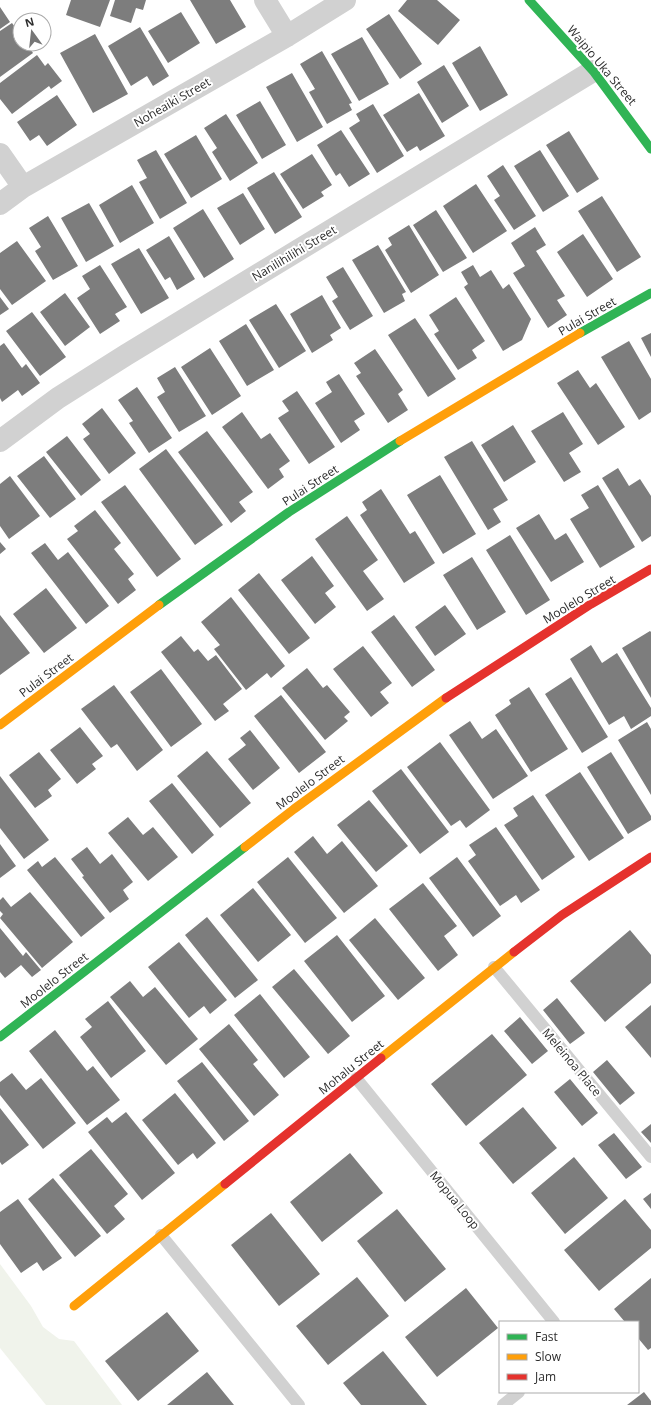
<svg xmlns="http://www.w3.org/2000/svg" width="651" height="1405" viewBox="0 0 651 1405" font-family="'Open Sans',sans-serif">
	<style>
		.green { fill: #f0f3eb }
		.building { fill: #7d7d7d }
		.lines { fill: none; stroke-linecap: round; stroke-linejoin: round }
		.lane { stroke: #d1d1d1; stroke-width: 12 }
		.street { stroke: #d1d1d1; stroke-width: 22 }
		.fast { stroke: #30b455; stroke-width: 9 }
		.slow { stroke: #ff9f0a; stroke-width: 9 }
		.jam { stroke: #e5322d; stroke-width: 9 }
		.labels { text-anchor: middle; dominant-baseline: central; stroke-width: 4; stroke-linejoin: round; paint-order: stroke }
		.street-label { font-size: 12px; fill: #2c2c2c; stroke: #fff }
	</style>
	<rect width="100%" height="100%" fill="#fff"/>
	<!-- green -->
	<path class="green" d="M0,1264L31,1306L43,1327L59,1339L74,1341L122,1405H46L0,1348Z"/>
	<!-- building -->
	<path class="building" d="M71,0H110L100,27L66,15Z
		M115,0H146L143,10L136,8L131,23L110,16Z
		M190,0H230L246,27L216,44Z
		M407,0H437L460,20L438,45L398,11Z
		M0,7L10,22L0,29Z
		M181,12L200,43L168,63L148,31Z
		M389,14L422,64L400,79L366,29Z
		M12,23L20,34V44H27L33,53L0,77V31Z
		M140,27L169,76L153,86L147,76L131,86L108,46Z
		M95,34L128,94L93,113L60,53Z
		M362,37L389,84L359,101L331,54Z
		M480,46L508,95L480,111L452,63Z
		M322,51L352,103L349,104L352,110L327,124L309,92L315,89L300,64Z
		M37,55L45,66L48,63L62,81L51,89L49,86L12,114L0,99V83Z
		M444,65L469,106L442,123L417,82Z
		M292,73L323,127L297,142L266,87Z
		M419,93L445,136L420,151L417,146L407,152L383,115Z
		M57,95L77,125L47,146L39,135L30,141L17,122Z
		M260,101L286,145L262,159L236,115Z
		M373,104L404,156L377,173L349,128L360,121L356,114Z
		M226,114L258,163L230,181L212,152L217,148L204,128Z
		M341,130L370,174L349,187L340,173L336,176L317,145Z
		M569,131L599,179L577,193L546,145Z
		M196,135L222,179L191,198L164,154Z
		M156,150L187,203L160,219L139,182L147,178L137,160Z
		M540,150L569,196L543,212L514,166Z
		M312,154L332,185L321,192L324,196L303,209L280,174Z
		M503,165L536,216L514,230L494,200L500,196L487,176Z
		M274,172L302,217L275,234L247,188Z
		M476,184L507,231L473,253L443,206Z
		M132,185L154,223L120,243L99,205Z
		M243,193L265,229L240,245L217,208Z
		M602,196L641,257L617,272L578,211Z
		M89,203L114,246L86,262L61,218Z
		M203,209L234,259L204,278L173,228Z
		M436,210L467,258L443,272L413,225Z
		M48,216L78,266L53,280L35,251L41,247L29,228Z
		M409,225L439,275L411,293L385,250L392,245L388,238Z
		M535,227L546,245L536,251L565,296L557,300L567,315L548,328L513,273L525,266L511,243Z
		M583,234L613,279L587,297L557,252Z
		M169,236L195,279L177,290L170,277L165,280L146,250Z
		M17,241L46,281L12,305L0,289V253Z
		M378,245L406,292L402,294L405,301L384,313L352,260Z
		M139,248L169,298L141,314L111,264Z
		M100,265L127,307L115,314L120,321L100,334L77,298L90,289L82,276Z
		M473,265L480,277L491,270L503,289L509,284L531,319L522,340L503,351L464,287L468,284L461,272Z
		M343,267L373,316L350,330L332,301L338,297L326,277Z
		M65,293L90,327L65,346L40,312Z
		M322,295L341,328L330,335L333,340L312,353L290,314Z
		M0,297L9,309L0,315Z
		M456,297L485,341L472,350L477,358L458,370L434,334L439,331L429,315Z
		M276,304L306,351L279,368L249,320Z
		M32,312L66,357L40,376L6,331Z
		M415,318L456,379L428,397L388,335Z
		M246,324L274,370L247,386L219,341Z
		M651,333V357L641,338Z
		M629,341L651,379V412L639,420L601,357Z
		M4,343L22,368L26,364L40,383L22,396L18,390L2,402L0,398V346Z
		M210,348L241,396L212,415L181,367Z
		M375,349L403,390L398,394L408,410L388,423L356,376L361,373L354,363Z
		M175,367L206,416L179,432L157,397L165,392L157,378Z
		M578,370L590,388L596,383L625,427L598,445L557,383Z
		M339,374L365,414L354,421L360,430L341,443L315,403L332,392L326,382Z
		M137,387L172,438L149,453L129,423L133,421L118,400Z
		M297,391L335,447L309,464L278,418L289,411L282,401Z
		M102,408L136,453L109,474L83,439L90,434L82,424Z
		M242,412L261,439L270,433L290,461L279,469L284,477L268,489L222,427Z
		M563,412L583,444L569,453L581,472L564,482L531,431Z
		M513,425L536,462L504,482L481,445Z
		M207,431L253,492L239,502L246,511L231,523L178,452Z
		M67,436L101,480L81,496L46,452Z
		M472,441L508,500L493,509L501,522L488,530L444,457Z
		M166,449L223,525L195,545L139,469Z
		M44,456L76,499L50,518L17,476Z
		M618,468L629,486L640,479L651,496V536L642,542L602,478Z
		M440,475L476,534L443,554L407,495Z
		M10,476L40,516L9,539L0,526V484Z
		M125,485L181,559L157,577L101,502Z
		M598,485L635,547L600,568L570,519L589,508L581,495Z
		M381,489L410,534L415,531L435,563L404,583L360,515L367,510L362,502Z
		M95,510L121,543L114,549L134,574L128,579L136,590L118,604L67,539L78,531L74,526Z
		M539,514L555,540L566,533L584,562L551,582L516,528Z
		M347,516L378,560L363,571L384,599L367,611L315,539Z
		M510,535L550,600L526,615L486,550Z
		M0,542L6,549L0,554Z
		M45,543L58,560L68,552L109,606L86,624L31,553Z
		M312,556L334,586L325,593L336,607L315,624L281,580Z
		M472,557L506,612L477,630L443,575Z
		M259,573L310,638L289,654L238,590Z
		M46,588L77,628L44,653L13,614Z
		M231,597L285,666L271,678L267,673L246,690L214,649L220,645L201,622Z
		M445,605L466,634L435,656L415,627Z
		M0,615L30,653L0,675Z
		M394,615L435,670L412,687L371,632Z
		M650,631L651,632V698L622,648Z
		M181,636L194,652L198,649L208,661L216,655L242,689L223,704L229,711L215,721L161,652Z
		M591,645L602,663L617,653L651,708V716L631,729L624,716L609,725L570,659Z
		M363,646L392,683L380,692L389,703L371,717L333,669Z
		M307,668L323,688L327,685L350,712L344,717L348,721L325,740L282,688Z
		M161,669L202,724L171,747L130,692Z
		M571,677L608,737L582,753L545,694Z
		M114,685L163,750L137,771L117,744L111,748L81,709Z
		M529,687L568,749L531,772L495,715L511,704L509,700Z
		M281,695L326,752L299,773L254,716Z
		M470,721L482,739L496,729L528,776L493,799L449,735Z
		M647,722L651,729V795L618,740Z
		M80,727L103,756L92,764L96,769L77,784L50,750Z
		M250,730L280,768L253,790L228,759L246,745L240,738Z
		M440,742L490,810L466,828L460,820L451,826L407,767Z
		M207,751L251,803L220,828L177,776Z
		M39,752L61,779L48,790L52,796L35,808L9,775Z
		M611,752L651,816V820L628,834L587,767Z
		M401,769L449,832L420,854L372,791Z
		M580,772L624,838L589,861L545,795Z
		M0,776L49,840L24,859L0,828Z
		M172,783L214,835L192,854L149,801Z
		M533,795L575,857L542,880L504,825L518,816L513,808Z
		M369,800L408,846L376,872L337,825Z
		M128,817L143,835L153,827L178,857L148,881L108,833Z
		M496,827L540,890L521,903L516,895L500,906L468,861L476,855L469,845Z
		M313,836L327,854L342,841L378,886L344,913L294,852Z
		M0,844L16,866L0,878Z
		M87,847L100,864L112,854L133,882L123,890L129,899L110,913L82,877L84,876L71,859Z
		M55,857L105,918L81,937L27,870L38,861L42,867Z
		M288,857L337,918L305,943L257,882Z
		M457,857L501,916L473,937L429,878Z
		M423,883L457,926L444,936L458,955L438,971L389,909Z
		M253,888L291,935L258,962L220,915Z
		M30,892L73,942L42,968L0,918L3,914L0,911V900L3,897L11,907Z
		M207,917L258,980L235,998L185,935Z
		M375,918L425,978L398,1000L349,940Z
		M0,928L23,956L26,952L41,970L32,977L21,965L5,978L0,972Z
		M630,930L651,955V983L605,1022L570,981Z
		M337,935L385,996L352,1022L304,961Z
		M179,942L227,1000L210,1014L204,1006L189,1018L148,967Z
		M294,969L350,1036L328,1054L272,987Z
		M130,981L143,997L155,987L198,1039L166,1065L110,997Z
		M260,994L310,1057L284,1078L234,1015Z
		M557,998L585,1033L570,1044L543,1010Z
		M108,1001L146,1051L111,1078L80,1037L92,1027L85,1019Z
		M651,1005V1058L625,1027Z
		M520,1017L548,1051L532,1064L504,1031Z
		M229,1024L258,1060L253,1064L279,1095L254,1116L199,1049Z
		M55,1030L87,1071L93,1066L120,1100L87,1125L29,1051Z
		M492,1034L527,1075L466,1126L431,1084Z
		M607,1060L635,1093L620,1105L593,1072Z
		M202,1062L249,1121L224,1141L177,1081Z
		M12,1073L26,1090L41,1078L76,1123L43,1149L0,1095V1082Z
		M570,1079L598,1113L582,1126L554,1092Z
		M175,1093L216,1143L197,1159L193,1153L178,1165L142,1120Z
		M523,1107L557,1148L513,1184L479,1143Z
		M0,1108L29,1145L2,1165L0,1162Z
		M126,1112L175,1173L142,1200L88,1132L107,1117L112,1123Z
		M651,1124V1143L641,1132Z
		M614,1133L642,1167L626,1179L598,1145Z
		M91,1149L128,1194L114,1206L125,1219L107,1234L59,1175Z
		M350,1153L383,1193L322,1242L290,1202Z
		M574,1157L608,1198L565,1234L531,1193Z
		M53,1178L101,1236L75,1257L28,1199Z
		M651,1193V1209L643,1199Z
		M18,1199L62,1258L43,1271L37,1262L21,1273L0,1244V1212Z
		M625,1199L651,1230V1248L599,1291L564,1250Z
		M397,1209L446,1269L405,1302L357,1241Z
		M271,1213L320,1274L279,1306L231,1245Z
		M357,1277L389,1316L328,1365L296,1326Z
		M651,1278V1348L648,1350L638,1338V1322H625L614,1309Z
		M466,1288L498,1328L437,1377L405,1337Z
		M167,1312L199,1351L138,1401L105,1361Z
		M383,1351L427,1405H361L343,1383Z
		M207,1372L234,1405H167Z
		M644,1392L651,1401V1405H627Z"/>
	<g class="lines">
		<!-- lane -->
		<path class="lane" d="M494,967L651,1157
			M356,1078L554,1322
			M161,1235L299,1405
			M503,1405L519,1392"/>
		<!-- street -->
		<path class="street" d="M265,0L287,36
			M0,154L23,187
			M0,204L23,187L287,36L345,0
			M0,441L58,398L126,355L593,71"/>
		<!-- fast -->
		<path class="fast" d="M529,0L594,72L651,149
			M580,333L651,293
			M159,605L289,512L400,441
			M0,1037L245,847"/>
		<!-- slow -->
		<path class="slow" d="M400,441L580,333
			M0,725L159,605
			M245,847L294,809L446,698
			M381,1058L514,952
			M74,1306L225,1184"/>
		<!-- jam -->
		<path class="jam" d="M446,698L591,604L651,569
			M514,952L562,915L651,857
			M225,1184L381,1058"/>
	</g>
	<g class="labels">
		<!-- street labels -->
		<g class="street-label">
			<text transform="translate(602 65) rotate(50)">Waipio Uka Street</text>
			<text transform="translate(172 102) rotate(-30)">Noheaiki Street</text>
			<text transform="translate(294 253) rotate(-31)">Nanilihilihi Street</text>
			<text transform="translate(587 316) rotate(-30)">Pulai Street</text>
			<text transform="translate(310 485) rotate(-33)">Pulai Street</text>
			<text transform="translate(579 599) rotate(-31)">Moolelo Street</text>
			<text transform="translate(46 675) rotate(-37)">Pulai Street</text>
			<text transform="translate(310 782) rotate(-37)">Moolelo Street</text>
			<text transform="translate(54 980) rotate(-38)">Moolelo Street</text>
			<text transform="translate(572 1062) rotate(50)">Meleinoa Place</text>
			<text transform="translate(351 1067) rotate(-39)">Mohalu Street</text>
			<text transform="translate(455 1200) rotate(51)">Mopua Loop</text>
		</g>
	</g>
	<!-- legend -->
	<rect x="499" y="1321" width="140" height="72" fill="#ffffff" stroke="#ababab"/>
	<rect x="507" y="1334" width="20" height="6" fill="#30b455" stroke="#ababab"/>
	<text x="535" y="1341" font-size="12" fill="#2c2c2c">Fast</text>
	<rect x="507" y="1354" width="20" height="6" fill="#ff9f0a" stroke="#ababab"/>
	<text x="535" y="1361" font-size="12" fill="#2c2c2c">Slow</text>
	<rect x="507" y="1374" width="20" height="6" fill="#e5322d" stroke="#ababab"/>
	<text x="535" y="1381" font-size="12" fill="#2c2c2c">Jam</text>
	<!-- north arrow -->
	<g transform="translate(32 32) rotate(345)"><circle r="19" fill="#ffffff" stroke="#ababab"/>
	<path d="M0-3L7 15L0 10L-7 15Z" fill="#767676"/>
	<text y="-6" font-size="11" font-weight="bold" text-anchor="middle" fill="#2c2c2c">N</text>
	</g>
</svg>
